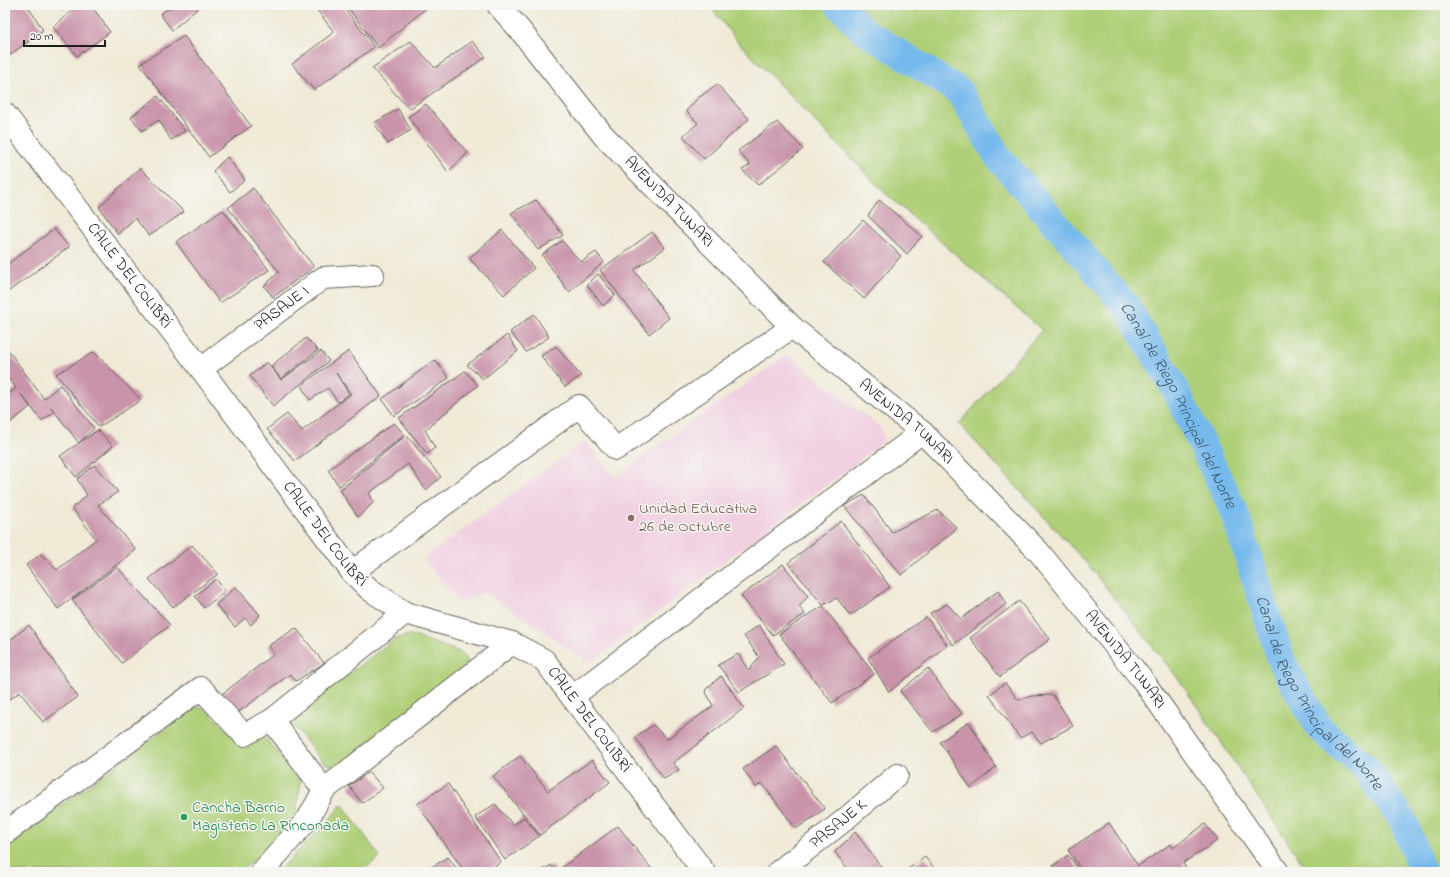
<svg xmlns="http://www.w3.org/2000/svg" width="1450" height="877" viewBox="0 0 1450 877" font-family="'Indie Flower',sans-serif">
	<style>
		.built { fill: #f1d0e2 }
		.green { fill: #aecf77; stroke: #65764a }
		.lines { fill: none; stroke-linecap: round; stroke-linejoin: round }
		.canal { stroke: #76b9ec; stroke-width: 28 }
		.building { fill: #c994aa }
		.street-casing { stroke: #66645d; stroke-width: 24 }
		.street { stroke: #fff; stroke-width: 22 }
		.education-dot { fill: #8d6e63; stroke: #f6f6f2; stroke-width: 1.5 }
		.leisure-dot { fill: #2e9e5b; stroke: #f6f6f2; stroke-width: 1.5 }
		.labels { text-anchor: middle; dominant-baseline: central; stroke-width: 3; stroke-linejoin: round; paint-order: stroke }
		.street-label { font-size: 16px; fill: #1c1c1c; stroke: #f6f6f2 }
		.education-label { font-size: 16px; fill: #785e54; stroke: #f6f6f2; text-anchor: start }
		.leisure-label { font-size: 16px; fill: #27864d; stroke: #f6f6f2; text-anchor: start }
		.water-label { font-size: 17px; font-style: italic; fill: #405b6f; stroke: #f6f6f2 }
	</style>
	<rect width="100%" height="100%" fill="#f6f6f2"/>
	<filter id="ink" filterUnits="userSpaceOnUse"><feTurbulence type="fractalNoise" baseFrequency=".025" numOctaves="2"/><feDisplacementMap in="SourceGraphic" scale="8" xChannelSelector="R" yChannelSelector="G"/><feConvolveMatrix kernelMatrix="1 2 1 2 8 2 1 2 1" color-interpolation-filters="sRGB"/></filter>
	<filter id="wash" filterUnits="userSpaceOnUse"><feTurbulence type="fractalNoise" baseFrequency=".012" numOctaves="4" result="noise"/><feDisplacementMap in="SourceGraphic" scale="16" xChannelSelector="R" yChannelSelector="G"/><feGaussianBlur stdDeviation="0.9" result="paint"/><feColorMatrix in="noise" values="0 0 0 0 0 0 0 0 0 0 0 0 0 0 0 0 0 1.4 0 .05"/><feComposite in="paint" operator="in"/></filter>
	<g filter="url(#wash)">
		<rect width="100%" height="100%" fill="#f0ead7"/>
		<!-- built -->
		<path class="built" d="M787,355L881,428L885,441L590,663L485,592L460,603L423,559L585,441L614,477Z"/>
		<!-- green -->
		<path class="green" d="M709,5H1445V872H1308L1180,681L1089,566L959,424L1042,330L883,191L738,42Z
			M406,636H414L462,653L468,661L467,667L340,764C333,766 329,766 323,762L294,726C293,721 294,718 297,713L392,641L399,638Z
			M196,707L206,709L245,749L256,739L265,738L301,779L296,813L263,853L239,872H5V847L192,709Z
			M342,804L380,857L360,872H277L324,826Z"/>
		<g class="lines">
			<!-- canal -->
			<path class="canal" id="s1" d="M839,5L863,30L959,91L998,157L1126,306L1174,387L1234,511L1282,663L1320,729L1363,765L1404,822L1422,872"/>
		</g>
		<g id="blocks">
			<!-- building -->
			<path class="building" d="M5,5H27L43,30L5,59Z
				M60,5H68L63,9Z
				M78,5H91L110,32L77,56L53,27Z
				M174,5H202L172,30L160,14Z
				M313,5H342L374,47L314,90L292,64L334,32Z
				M346,5H424L426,8L378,48Z
				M184,36L251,126L209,157L140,64Z
				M411,41L435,68L472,41L486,57L409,109L372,68Z
				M717,84L749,119L704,159L683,136L698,123L686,111L697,99Z
				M158,96L185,131L171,140L159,120L142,131L131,117Z
				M426,104L468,153L448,172L408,117Z
				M398,109L411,130L388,144L374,123Z
				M777,122L803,149L758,185L742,170L750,165L738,151Z
				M227,157L245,180L230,192L213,171Z
				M140,168L184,212L149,236L135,218L118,234L99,207Z
				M253,188L314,267L273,297L264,286L279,272L228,208Z
				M536,200L563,235L538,250L511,213Z
				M879,200L922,236L907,254L868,216Z
				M223,210L269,270L220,303L176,242Z
				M863,220L901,256L864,299L824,262Z
				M54,229L69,247L5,294V266Z
				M502,230L534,268L504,295L469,258Z
				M652,232L665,248L634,270L669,318L649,334L600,270Z
				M562,241L581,262L596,252L604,262L569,292L542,255Z
				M598,274L615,295L603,306L587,285Z
				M534,314L549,337L526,352L510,332Z
				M507,335L518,351L483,379L467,365Z
				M306,338L318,350L281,379L271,366Z
				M5,346L44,399L60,385L94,428L79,443L51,407L54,412L42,421L21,394L30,407L5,427V397L16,388L5,374Z
				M556,346L581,376L565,387L541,356Z
				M321,351L329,361L273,406L250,376L267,362L281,380Z
				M349,351L381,396L295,461L267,429L287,414L302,431L351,394L336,373L349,394L338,402L328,388L310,400L301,386L330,364Z
				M94,352L141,400L99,427L56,374Z
				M435,360L449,378L394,416L382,399Z
				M465,371L478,385L425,430L435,448L427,454L399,418Z
				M394,423L405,435L339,486L328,470Z
				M98,430L113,446L76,477L60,456Z
				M406,435L441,477L426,490L408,464L369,493L374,502L358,517L340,490Z
				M94,465L118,492L98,505L136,550L58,609L26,565L41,554L57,570L96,539L72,508L87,495L77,479Z
				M864,495L892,532L938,510L957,528L901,575L844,506Z
				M841,521L890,587L850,616L837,598L823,605L788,563Z
				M192,545L218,574L173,607L149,579Z
				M783,564L808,596L799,607L805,614L773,635L741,596Z
				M117,567L170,625L122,663L72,600Z
				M216,579L225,591L204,608L195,596Z
				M236,587L260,615L251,625L245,618L235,627L216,605Z
				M998,591L1006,604L953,645L930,613L947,604L961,619Z
				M1019,601L1050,639L1000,677L970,638Z
				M823,606L874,674L832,703L779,634Z
				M926,617L947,645L889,692L868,658Z
				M29,625L78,697L43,722L20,692L5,702V644Z
				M759,625L784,664L739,692L718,665L738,654L749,671L759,657L744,636Z
				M296,628L324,663L296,681L290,674L232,717L217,698L274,654L268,646Z
				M928,668L962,714L933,732L900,691Z
				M721,676L744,708L673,763L679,770L664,779L635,737L653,725L667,739L713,706L705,690Z
				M1005,683L1018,700L1032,696L1053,695L1073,726L1041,743L1032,732L1020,738L989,695Z
				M969,722L996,767L971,788L940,742Z
				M776,746L825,809L796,829L762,783L756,787L743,769Z
				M520,756L548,791L592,760L610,782L540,835L493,776Z
				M369,772L383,788L362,803L349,786Z
				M448,784L501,862L486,872H465L417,804Z
				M495,804L513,825L524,817L539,836L505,860L475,817Z
				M1109,823L1138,866L1171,844L1173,848L1205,824L1218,840L1183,863L1188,872H1083L1068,850Z
				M618,826L654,872H562L560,869Z
				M855,832L885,872H850L835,852Z
				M1068,855L1081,872H1058L1053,866Z
				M448,857L459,872H424Z
				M925,857L937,872H904Z
				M551,865L557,872H540Z"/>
		</g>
	</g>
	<g filter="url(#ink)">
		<use href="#blocks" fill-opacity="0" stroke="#66645d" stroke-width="1"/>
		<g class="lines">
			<!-- street casing -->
			<g class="street-casing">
				<g id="street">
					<path id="s2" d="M498,5L520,30L603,135L792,327L922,432L1039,552L1144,682L1278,872"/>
					<path id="s3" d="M5,114L201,369L352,572L369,589L405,613L512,643L544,660L704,872"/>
					<path id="s4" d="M201,369L323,278L373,275"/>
					<path d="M352,572L579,406L616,449L792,327"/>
					<path d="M572,697L922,432"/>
					<path d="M272,720L324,790"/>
					<path d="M5,833L201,688L244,735L272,720L405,613"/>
					<path d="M262,872L308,819L324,790L512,643"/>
					<path id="s5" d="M778,872L842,822L897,775"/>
				</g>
			</g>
			<!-- street -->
			<use href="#street" class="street"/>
		</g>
	</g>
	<!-- markers -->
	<circle class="education-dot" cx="631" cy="518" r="4"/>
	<circle class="leisure-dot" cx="184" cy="817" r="4"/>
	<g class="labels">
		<!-- street labels -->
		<g class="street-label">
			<text stroke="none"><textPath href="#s2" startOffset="261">AVENIDA TUNARI</textPath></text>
			<text stroke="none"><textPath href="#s3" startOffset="204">CALLE DEL COLIBRÍ</textPath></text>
			<text stroke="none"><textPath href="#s4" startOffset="101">PASAJE I</textPath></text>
			<text stroke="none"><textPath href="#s2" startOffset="585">AVENIDA TUNARI</textPath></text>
			<text stroke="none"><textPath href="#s3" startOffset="528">CALLE DEL COLIBRÍ</textPath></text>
			<text stroke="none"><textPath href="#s2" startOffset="909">AVENIDA TUNARI</textPath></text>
			<text stroke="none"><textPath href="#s3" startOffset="864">CALLE DEL COLIBRÍ</textPath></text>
			<text stroke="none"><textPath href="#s5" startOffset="77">PASAJE K</textPath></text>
		</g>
		<!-- education labels -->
		<g class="education-label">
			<text x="639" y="509">Unidad Educativa<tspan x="639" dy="18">26 de Octubre</tspan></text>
		</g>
		<!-- leisure labels -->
		<g class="leisure-label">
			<text x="192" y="808">Cancha Barrio<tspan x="192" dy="18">Magisterio La Rinconada</tspan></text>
		</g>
		<!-- water labels -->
		<g class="water-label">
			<text stroke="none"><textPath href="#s1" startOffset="534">Canal de Riego Principal del Norte</textPath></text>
			<text stroke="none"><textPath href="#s1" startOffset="858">Canal de Riego Principal del Norte</textPath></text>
		</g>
	</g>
	<!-- margin -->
	<rect width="1450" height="877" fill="none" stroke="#f6f6f2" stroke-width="20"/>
	<!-- scale -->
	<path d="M24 40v6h81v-6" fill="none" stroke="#1c1c1c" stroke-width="2"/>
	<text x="30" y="40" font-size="12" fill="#1c1c1c" stroke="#f6f6f2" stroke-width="3" paint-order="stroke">20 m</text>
</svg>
